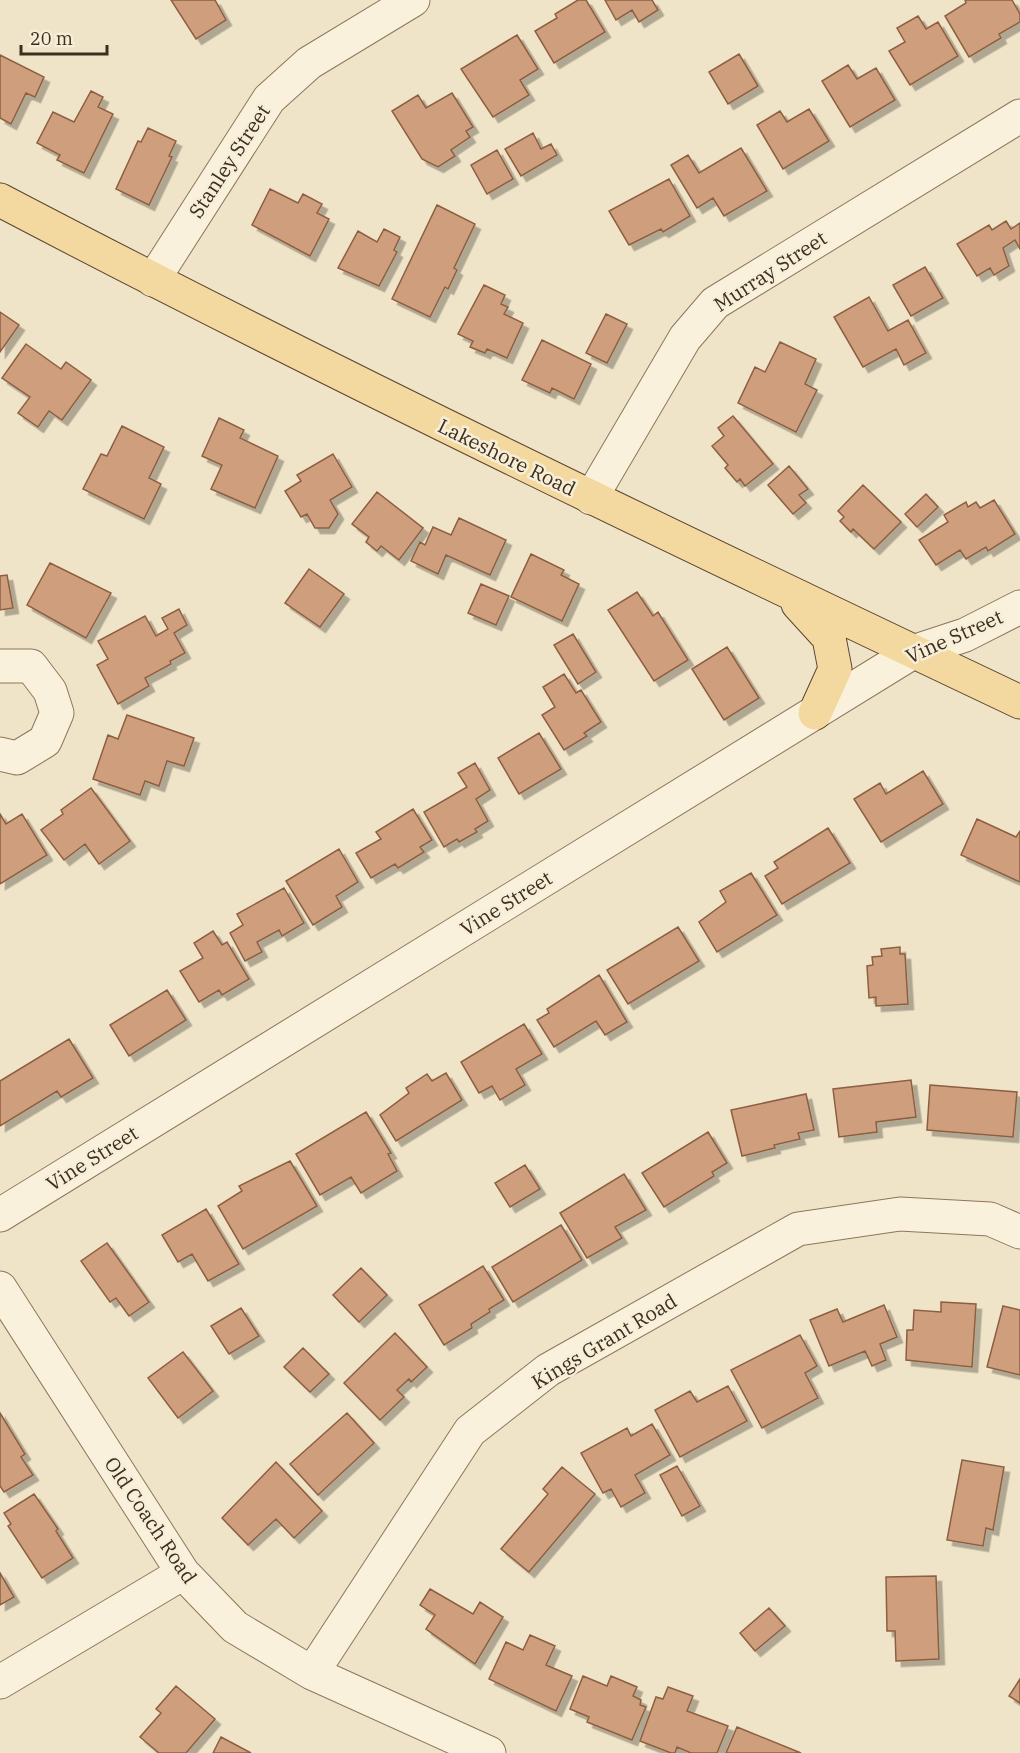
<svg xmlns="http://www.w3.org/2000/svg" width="1020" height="1753" viewBox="0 0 1020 1753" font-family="'IBM Plex Serif',serif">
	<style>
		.building { fill: #cf9f7d; stroke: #8d5f41; stroke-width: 1.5; filter: url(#shadow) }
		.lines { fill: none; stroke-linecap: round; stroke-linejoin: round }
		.minor-casing { stroke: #8d765c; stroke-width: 35 }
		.major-casing { stroke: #5b4430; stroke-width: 35 }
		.minor { stroke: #faf1dc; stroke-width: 33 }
		.major { stroke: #f3d9a0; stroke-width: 33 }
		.labels { text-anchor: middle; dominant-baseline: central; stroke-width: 5; stroke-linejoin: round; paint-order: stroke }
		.street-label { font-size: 20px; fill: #3d2e20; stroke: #f7eed8 }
	</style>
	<defs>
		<filter id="shadow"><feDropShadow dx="5.5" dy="5.5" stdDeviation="0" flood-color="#0004"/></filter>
	</defs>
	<rect width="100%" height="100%" fill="#f0e4c8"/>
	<!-- building -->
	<path class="building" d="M171,0H215L226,20L196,39Z
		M578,0H586L605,32L554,63L535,31L557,18L555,14Z
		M605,0H652L658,10L639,22L632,10L616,20Z
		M965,0H1012L1020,14V22L999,34L1001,38L969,57L945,16L966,3Z
		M918,16L926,29L938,22L958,56L910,85L889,51L905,42L897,28Z
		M517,35L538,69L520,80L529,95L493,117L461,69Z
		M739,54L758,86L728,104L709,72Z
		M0,55L44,77L35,97L26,93L11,124L0,118Z
		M848,65L857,79L876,68L895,100L850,127L822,81Z
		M91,91L103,97L98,107L113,114L84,173L57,160L60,155L37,143L53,112L74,122Z
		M452,93L473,127L466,131L470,137L451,150L455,156L438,167L422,159L392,111L418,95L426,108Z
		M809,109L829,141L783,169L757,125L780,111L787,122Z
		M148,128L176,141L169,156L172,157L149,205L116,189L138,141L141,142Z
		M533,133L541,149L551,144L557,155L521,176L505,149Z
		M741,148L767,191L724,216L713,198L697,208L671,165L688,155L699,173Z
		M497,150L513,179L487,194L471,165Z
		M669,179L690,216L663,232L661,229L629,245L609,211Z
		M270,189L298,203L303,194L322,204L317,213L329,219L310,256L252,225Z
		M437,205L475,224L454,268L457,270L448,289L445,287L430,317L392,299Z
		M1006,221L1011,229L1020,223V249L1015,240L1003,248L1009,266L994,275L990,268L977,276L957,244L989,225L992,230Z
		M384,229L400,237L394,250L397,252L379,286L338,268L358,231L377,242Z
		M925,267L943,298L911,316L893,285Z
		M484,285L505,295L501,304L508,307L504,314L523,323L507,358L487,349L485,353L470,347L473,341L458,334Z
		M869,297L888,331L908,320L926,353L904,365L896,349L863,367L834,317Z
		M0,312L19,325L0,352Z
		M606,314L627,324L607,363L586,353Z
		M542,340L591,364L574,399L552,388L550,393L522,380Z
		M780,342L816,359L805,384L817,390L796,432L738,403L755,367L765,372Z
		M26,344L61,369L66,362L91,380L62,420L49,411L38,427L18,413L30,397L2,378Z
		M733,416L773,464L745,486L740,479L737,482L725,468L728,465L712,446L724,436L718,428Z
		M219,418L244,430L240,438L278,456L255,508L211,489L222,465L202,456Z
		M122,426L164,447L149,478L161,484L144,519L83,489L101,454L107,456Z
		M333,454L352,487L330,500L338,514L329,528H315L307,514L301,517L285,491L301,481L297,475Z
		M789,466L808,489L799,495L806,503L793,514L768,485Z
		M863,485L901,522L874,549L853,529L851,532L840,521L844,517L838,511Z
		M377,492L423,528L399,560L381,546L377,551L366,542L369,537L352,524Z
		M926,494L938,507L917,527L905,514Z
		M994,500L1015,534L988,551L986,547L966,559L960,550L936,565L919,540L948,522L944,515L966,502L968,507L976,502L980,508Z
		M459,518L506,540L490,575L446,555L438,574L411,561L420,542L425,545L433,527L451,535Z
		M531,554L564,570L561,575L579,584L562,621L511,597Z
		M50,563L111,593L86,638L27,605Z
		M309,569L344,594L320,627L285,603Z
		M7,575L13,608L0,610V576Z
		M481,584L509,596L496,625L468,613Z
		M637,592L653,616L658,612L688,660L654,681L608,610Z
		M179,609L187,625L174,633L185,653L170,661L171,664L145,678L149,686L118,704L97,665L108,659L98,641L145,616L156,636L168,629L162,618Z
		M573,634L596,672L578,684L554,645Z
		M727,647L759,698L724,720L692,669Z
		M564,674L576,693L581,690L601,722L584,733L587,736L564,750L542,715L555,707L543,687Z
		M127,715L194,738L184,766L167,761L159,786L145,781L140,795L93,779L108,735L118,739Z
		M539,733L561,769L519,794L498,758Z
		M475,763L490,790L476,799L488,821L475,829L477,832L459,842L457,839L444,847L424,812L467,787L458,773Z
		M923,771L943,804L881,842L854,799L880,783L886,794Z
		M91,788L130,841L99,864L85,844L64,860L41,830L63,814L61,810Z
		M413,809L432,840L420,847L424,852L398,868L395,864L371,878L356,853L381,839L376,832Z
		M0,814L6,824L22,814L47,855L0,884Z
		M977,819L1016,837L1020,831V882L961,855Z
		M828,828L850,863L782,904L765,876L778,868L774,862Z
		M339,849L358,882L336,896L342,907L313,925L286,881Z
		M751,873L777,915L717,952L699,922L726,902L720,891Z
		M284,888L304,923L282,936L279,930L257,942L262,952L245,961L230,933L243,925L237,914Z
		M678,927L699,961L628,1004L607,970Z
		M213,931L222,945L227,942L249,979L222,995L219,990L199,1002L180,971L203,958L194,943Z
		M900,947V954H905L908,1004L876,1006V997L869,998L867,966L873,965L872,957L882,956L881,949Z
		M599,975L627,1022L605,1035L596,1021L554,1047L537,1020L549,1013L547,1009Z
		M167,990L186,1020L129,1056L110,1025Z
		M524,1024L542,1054L516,1069L525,1085L500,1100L492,1086L479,1093L461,1062Z
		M69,1039L93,1078L61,1097L57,1091L0,1126V1081Z
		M446,1073L462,1100L396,1141L380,1115L409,1093L406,1088L427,1074L432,1081Z
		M911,1080L916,1117L876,1122L877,1132L839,1137L833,1089Z
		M930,1085L1017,1092L1013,1137L927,1130Z
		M806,1094L814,1130L798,1133L800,1139L774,1145L775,1148L742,1156L731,1110Z
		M366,1112L391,1153L388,1154L397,1171L361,1193L351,1177L320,1195L296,1154Z
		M708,1132L727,1163L712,1172L714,1176L664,1207L642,1173Z
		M290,1161L317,1206L243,1249L218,1206L242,1191L239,1186Z
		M525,1165L540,1189L510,1207L495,1183Z
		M624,1174L646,1210L615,1227L622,1238L587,1258L560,1213Z
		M206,1209L239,1264L208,1281L192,1254L178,1262L162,1235Z
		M561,1225L582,1260L513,1302L492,1267Z
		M107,1243L149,1302L129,1316L116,1298L110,1302L81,1261Z
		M483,1266L504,1300L489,1309L490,1312L471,1324L472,1328L444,1345L419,1305Z
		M361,1268L387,1295L359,1322L333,1295Z
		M941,1302L976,1304L972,1367L906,1360L907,1330H913L914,1310L941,1312Z
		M884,1305L897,1337L880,1344L886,1360L872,1366L865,1351L829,1366L810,1320L837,1309L843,1322Z
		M1003,1306L1020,1310V1375L987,1367Z
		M241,1308L259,1336L229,1354L211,1326Z
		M395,1333L427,1367L411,1382L409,1379L397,1390L404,1397L380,1420L344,1383Z
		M800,1335L817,1366L805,1373L818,1398L762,1428L731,1370Z
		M303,1348L329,1374L310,1392L284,1367Z
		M183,1352L213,1391L178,1418L148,1378Z
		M728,1386L747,1421L680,1457L655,1410L690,1391L697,1402Z
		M0,1413L25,1454L21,1457L33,1475L4,1492L0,1486Z
		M347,1413L374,1443L318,1495L290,1464Z
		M652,1424L670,1455L635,1475L645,1493L621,1507L611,1489L603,1493L581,1453L627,1428L631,1436Z
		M962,1460L1004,1467L993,1530L986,1528L983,1546L947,1540Z
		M276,1462L322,1511L294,1538L276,1519L248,1545L222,1518Z
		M677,1466L700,1506L682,1516L660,1475Z
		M562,1467L595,1494L529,1572L501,1549L548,1494L543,1489Z
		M34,1494L58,1529L56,1531L73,1558L42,1578L8,1526L11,1524L4,1513Z
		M0,1573L14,1597L0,1605Z
		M936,1576L939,1659L896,1661L895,1631H887L886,1577Z
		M430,1589L473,1614L480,1602L503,1617L475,1664L426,1629L435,1615L420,1605Z
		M769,1608L785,1626L755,1651L740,1633Z
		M530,1635L555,1646L546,1665L572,1676L556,1711L489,1679L506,1642L523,1650Z
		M583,1676L607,1686L611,1676L637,1687L633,1696L641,1700L640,1705L646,1707L632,1740L587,1722L589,1717L570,1709Z
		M1020,1679V1703L1009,1696Z
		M176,1686L215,1719L186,1753H159L140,1737L161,1713L156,1709Z
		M668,1687L693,1696L687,1711L728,1726L717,1753H691L677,1747L675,1753H671L640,1741L656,1697L663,1699Z
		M737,1727L801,1753H726Z
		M221,1737L251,1753H213Z"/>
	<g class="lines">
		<!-- minor casing -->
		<g class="minor-casing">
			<path id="minor" d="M153,280L269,99L309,63L413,0
				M591,498L685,338L715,303L1020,116
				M0,666H31L50,691L57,713L45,741L17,758L0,754
				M0,1215L913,652L965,635L1020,607
				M0,1288L183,1573L235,1627L312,1673L489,1753
				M312,1673L470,1431L548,1370L798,1229L900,1214L990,1219L1020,1232
				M0,1682L183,1573"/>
		</g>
		<!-- major casing -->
		<g class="major-casing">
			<path id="major" d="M0,200C336,376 678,540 1020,702
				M798,604L829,638L835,669L815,713"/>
		</g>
		<!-- minor -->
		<use href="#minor" class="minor"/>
		<!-- major -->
		<use href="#major" class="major"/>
	</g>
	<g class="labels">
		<!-- street labels -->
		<g class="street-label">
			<text transform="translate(229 161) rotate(-57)">Stanley Street</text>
			<text transform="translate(770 271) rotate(-33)">Murray Street</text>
			<text transform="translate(507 457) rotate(26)">Lakeshore Road</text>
			<text transform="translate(954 636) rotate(-24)">Vine Street</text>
			<text transform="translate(506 903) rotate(-32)">Vine Street</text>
			<text transform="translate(92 1158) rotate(-32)">Vine Street</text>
			<text transform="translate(604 1341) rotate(-31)">Kings Grant Road</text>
			<text transform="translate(151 1520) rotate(56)">Old Coach Road</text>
		</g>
	</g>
	<!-- scale -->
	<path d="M21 45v9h86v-9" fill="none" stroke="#3d2e20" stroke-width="3"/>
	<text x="30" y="45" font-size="18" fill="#3d2e20" stroke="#f7eed8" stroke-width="4.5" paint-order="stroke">20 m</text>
</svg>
